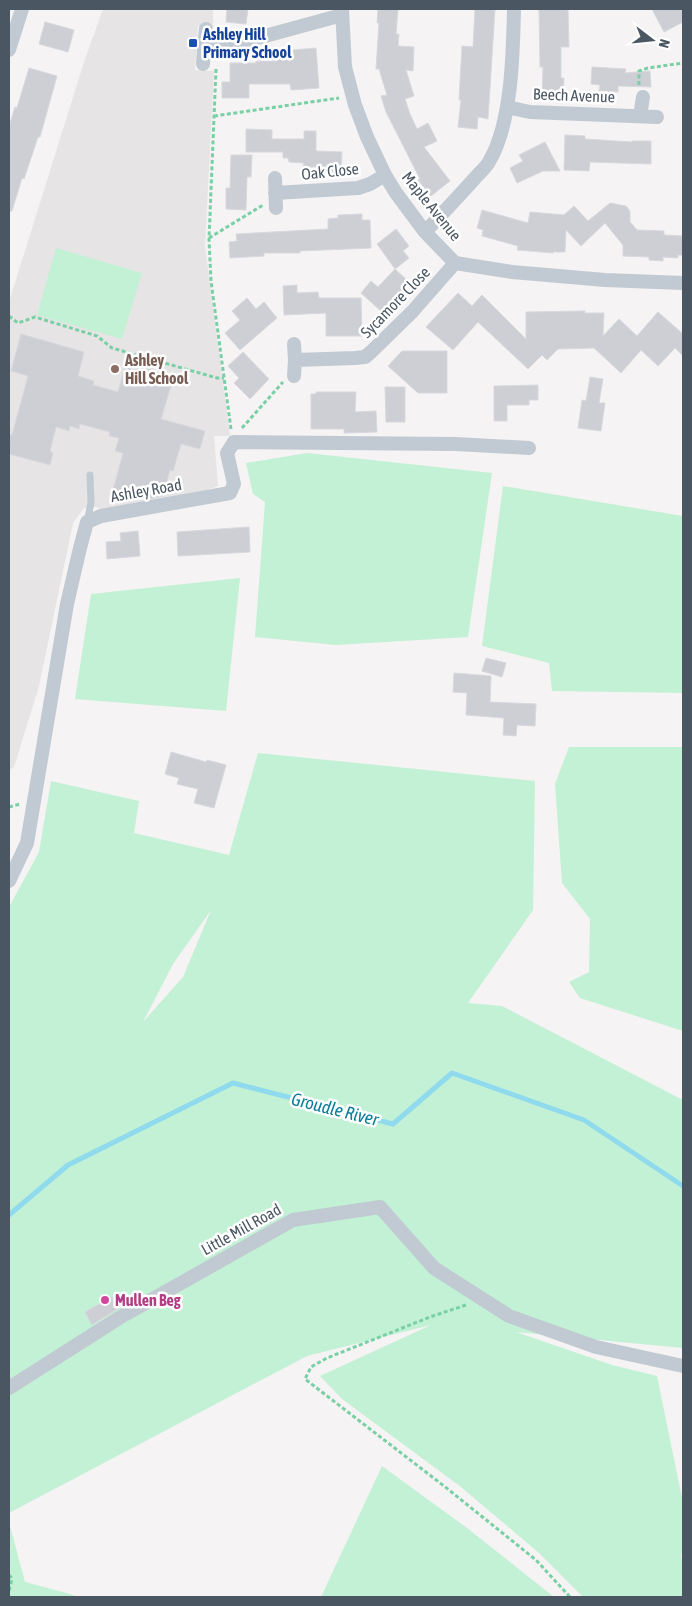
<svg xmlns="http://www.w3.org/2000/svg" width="692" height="1606" viewBox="0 0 692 1606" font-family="'Asap Condensed',sans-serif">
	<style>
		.education { fill: #e6e4e5 }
		.green { fill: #c3f1d5; fill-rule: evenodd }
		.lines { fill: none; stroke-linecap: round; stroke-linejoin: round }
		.stream { stroke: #90daee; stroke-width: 5 }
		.building { fill: #cdcfd5; stroke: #d7d9de }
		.path { stroke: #7ad0a6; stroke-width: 3; stroke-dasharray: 4 2.5; stroke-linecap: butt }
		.service { stroke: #c1cad2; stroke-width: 7 }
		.minor { stroke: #c1cad2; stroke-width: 14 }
		.transit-dot { fill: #1a4fb4; stroke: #fff; stroke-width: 2 }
		.education-dot { fill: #8d6e63; stroke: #fff; stroke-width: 2 }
		.hotel-dot { fill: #d1479c; stroke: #fff; stroke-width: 2 }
		.labels { text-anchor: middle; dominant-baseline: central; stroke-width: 5; stroke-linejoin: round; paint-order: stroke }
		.transit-label { font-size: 16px; font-weight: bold; fill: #164399; stroke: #fff; text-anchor: start }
		.street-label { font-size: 16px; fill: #4a5661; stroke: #fff }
		.education-label { font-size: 16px; font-weight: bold; fill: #785e54; stroke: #fff; text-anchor: start }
		.hotel-label { font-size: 16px; font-weight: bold; fill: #b23c85; stroke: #fff; text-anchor: start }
		.water-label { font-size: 18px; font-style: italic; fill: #0c7c9b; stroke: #fff }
	</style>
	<rect width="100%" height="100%" fill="#f5f3f3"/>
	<!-- education -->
	<path class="education" d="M103,9H213V26H198L195,70L214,71L205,246L230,436H214L218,486L191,496L108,512L96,507L84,508L73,523L39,686L14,767L9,770V302L84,62Z"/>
	<!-- green -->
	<path class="green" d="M56,248L142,273L122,339L37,315Z
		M307,453L492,473L468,637L336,645L255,637L265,502L253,494L246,463Z
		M503,486L683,516V693L552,691L549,663L482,646Z
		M240,578L226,711L75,699L91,594Z
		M569,747H683V1031L580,998L569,982L589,972L590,919L562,883L555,784Z
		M258,753L535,781L533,910L468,1003L502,1006L683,1100V1348L516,1332L612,1365L657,1376L683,1503V1549L681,1555L683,1568V1597H583L539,1553L461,1487L342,1399L320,1376L431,1325L307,1356L9,1513V907L39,852L51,781L139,801L134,833L229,855ZM211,910L183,977L143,1022L173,964Z
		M382,1466L467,1528L554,1597H321Z
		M9,1522L25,1582L70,1594L78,1597H9Z"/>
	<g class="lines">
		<!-- stream -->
		<path class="stream" d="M9,1215L68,1165L233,1083L393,1124L452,1073L584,1120L683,1186"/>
	</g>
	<!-- building -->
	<path class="building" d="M227,9H248L246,24L226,22Z
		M378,9H398L396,34H399L398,46L414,47L413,71L406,70L414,96L405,99L410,114L417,129L428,123L437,141L424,147L450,181L431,196L418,180L420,179L386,112L381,96L387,95L379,69H376L379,23H377Z
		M475,9H495L488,119L478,117L477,129L458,127L461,100H459L462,46L473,47Z
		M539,9H568L569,47H561V78H564L563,100L542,99L543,67H540Z
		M652,9H683V22L664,32Z
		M45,22L74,30L68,52L39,44Z
		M316,48L319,88L291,90L290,84H249V98H222V82H230V63H256V61H277V55H294L293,50Z
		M592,67L626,69L625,73L650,71L651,87L618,86V92L599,91L600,85L591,84Z
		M29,68L57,76L40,137H38L24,179L22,178L12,211H9V127L15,107L17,108Z
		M246,129L272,130V139H304V131H316V151L342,152L341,172H317V167H303L304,163L289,162L288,158H283V152H246Z
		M565,135L585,136V139L632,142V141H651V164L590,162L589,171L564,170Z
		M545,142L560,171H543L517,183L510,168L523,161L519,155Z
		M231,155H252L251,177H247L246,210L226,209V188H230Z
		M610,203L626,206L630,211V222L637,230L664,231V235L683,236V255H678V258L663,257V261L649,260V257L623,256V245L605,223L581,246L566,230L565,252H553V253L517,250L518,246L482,236L483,230L477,228L482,210L528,223L530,212L564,215L574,206L588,221Z
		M362,214V220H370L371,248L300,251V253H264V256L230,258L229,242L237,241L236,234L328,229V219L338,218V215Z
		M396,229L409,246L403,251L409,258L395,269L377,244Z
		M395,269L410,283L383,313L361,293L371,281L378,287Z
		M297,285V293L318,292L319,298H361L362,336H326V313L284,315L283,286Z
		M458,293L472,306L482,295L526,339V312L585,311V313H604L603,336L619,319L637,336L658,312L683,334V356L675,348L658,366L641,350L621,373L594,348L558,349L547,360L542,355L528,369L478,322L453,350L426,327Z
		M247,298L256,309L264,302L277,318L240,350L225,333L240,320L232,311Z
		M21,334L84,352L78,376L94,381L93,385L118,392L126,362L174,376L161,419L205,431L200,449L181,444L173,471L170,470L163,496L147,499L113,490L123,453L115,451L119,438L109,436L110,432L80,424L79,429L70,426L69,431L56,427L50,451L53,453L50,465L9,454V434L12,435L28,376L11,371Z
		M402,351H447V393H418L388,366Z
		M243,352L269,379L250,399L234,383L239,378L228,366Z
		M590,377L603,379L599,403H605L601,431L578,428L582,400L586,401Z
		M538,385V400H529V405H507V421H494V386Z
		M385,387H405V422H386Z
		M316,392H356L355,412L376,411L377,432L344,433V429H311V394H316Z
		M249,527L250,552L178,556L177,532Z
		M138,531L140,556L107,559L106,542L121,541L120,533Z
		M486,658L506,663L502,677L482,671Z
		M454,673L491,676L490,702L536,704L535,726L517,725L516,736L503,735L504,718L466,715L467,693L453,692Z
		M171,752L206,762L207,760L226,765L214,808L194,803L198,789L177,784L179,778L165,774Z
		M112,1297L119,1308L92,1325L85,1312Z"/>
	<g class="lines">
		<!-- path -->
		<path class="path" d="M216,69L209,239L211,281L231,429
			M639,85V71L648,68L683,63
			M214,116L339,98
			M209,238L263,205
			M9,316L18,323L35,317L97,336L112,348L217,378H224
			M242,428L283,382
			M9,807L20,804
			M466,1305L430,1317L327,1358L311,1367L305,1379L444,1486L536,1560L570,1597
			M9,1575L12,1578L9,1592"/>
		<!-- service -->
		<path class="service" d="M87,522L91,503L90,475"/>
		<!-- minor -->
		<path class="minor" d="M342,9L345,67L355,105L367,137L385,175L396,193L425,232L455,263L512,272L605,280L683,283
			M204,49L206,29
			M9,50L22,9
			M203,64L204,49L225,47L342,15
			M507,107L530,112L657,117
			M640,116L643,97
			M275,178L276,208
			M275,193L358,188L370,184L385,175
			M425,232C442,214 459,196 475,178C480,172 487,167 490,160C512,122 513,52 514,9
			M294,344L295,360
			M294,376L295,360L355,358L365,357L371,352L412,312L455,263
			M9,881L27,843L67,604L80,548L87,522L101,516L230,493L234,484L227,453L234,442L456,444L529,448
			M9,1388L119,1318L293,1220L380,1207L434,1268L509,1316L596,1347L683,1366"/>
	</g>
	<!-- markers -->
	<rect class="transit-dot" x="188" y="38" width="10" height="10" rx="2.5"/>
	<circle class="education-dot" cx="115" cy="369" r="5"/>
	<circle class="hotel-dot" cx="105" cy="1300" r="5"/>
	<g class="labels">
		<!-- transit labels -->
		<g class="transit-label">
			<text x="203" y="34">Ashley Hill<tspan x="203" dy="18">Primary School</tspan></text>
		</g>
		<!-- street labels -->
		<g class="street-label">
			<text transform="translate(574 95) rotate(2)">Beech Avenue</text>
			<text transform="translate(330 171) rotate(-6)">Oak Close</text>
			<text transform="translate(432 206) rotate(51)">Maple Avenue</text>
			<text transform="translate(395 302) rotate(-46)">Sycamore Close</text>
			<text transform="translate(146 490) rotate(-10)">Ashley Road</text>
			<text transform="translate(241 1229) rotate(-29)">Little Mill Road</text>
		</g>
		<!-- education labels -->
		<g class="education-label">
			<text x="125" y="360">Ashley<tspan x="125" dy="18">Hill School</tspan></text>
		</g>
		<!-- hotel labels -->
		<g class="hotel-label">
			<text x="115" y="1300">Mullen Beg</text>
		</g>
		<!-- water labels -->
		<g class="water-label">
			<text transform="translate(335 1109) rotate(14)">Groudle River</text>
		</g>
	</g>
	<!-- border -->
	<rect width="692" height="1606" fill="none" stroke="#4a5661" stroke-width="20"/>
	<!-- north arrow -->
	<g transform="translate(652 40) rotate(106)" stroke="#ffffff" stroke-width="4" paint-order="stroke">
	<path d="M0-4L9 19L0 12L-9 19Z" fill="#4a5661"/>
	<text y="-8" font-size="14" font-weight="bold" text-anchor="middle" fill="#4a5661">N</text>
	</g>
</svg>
